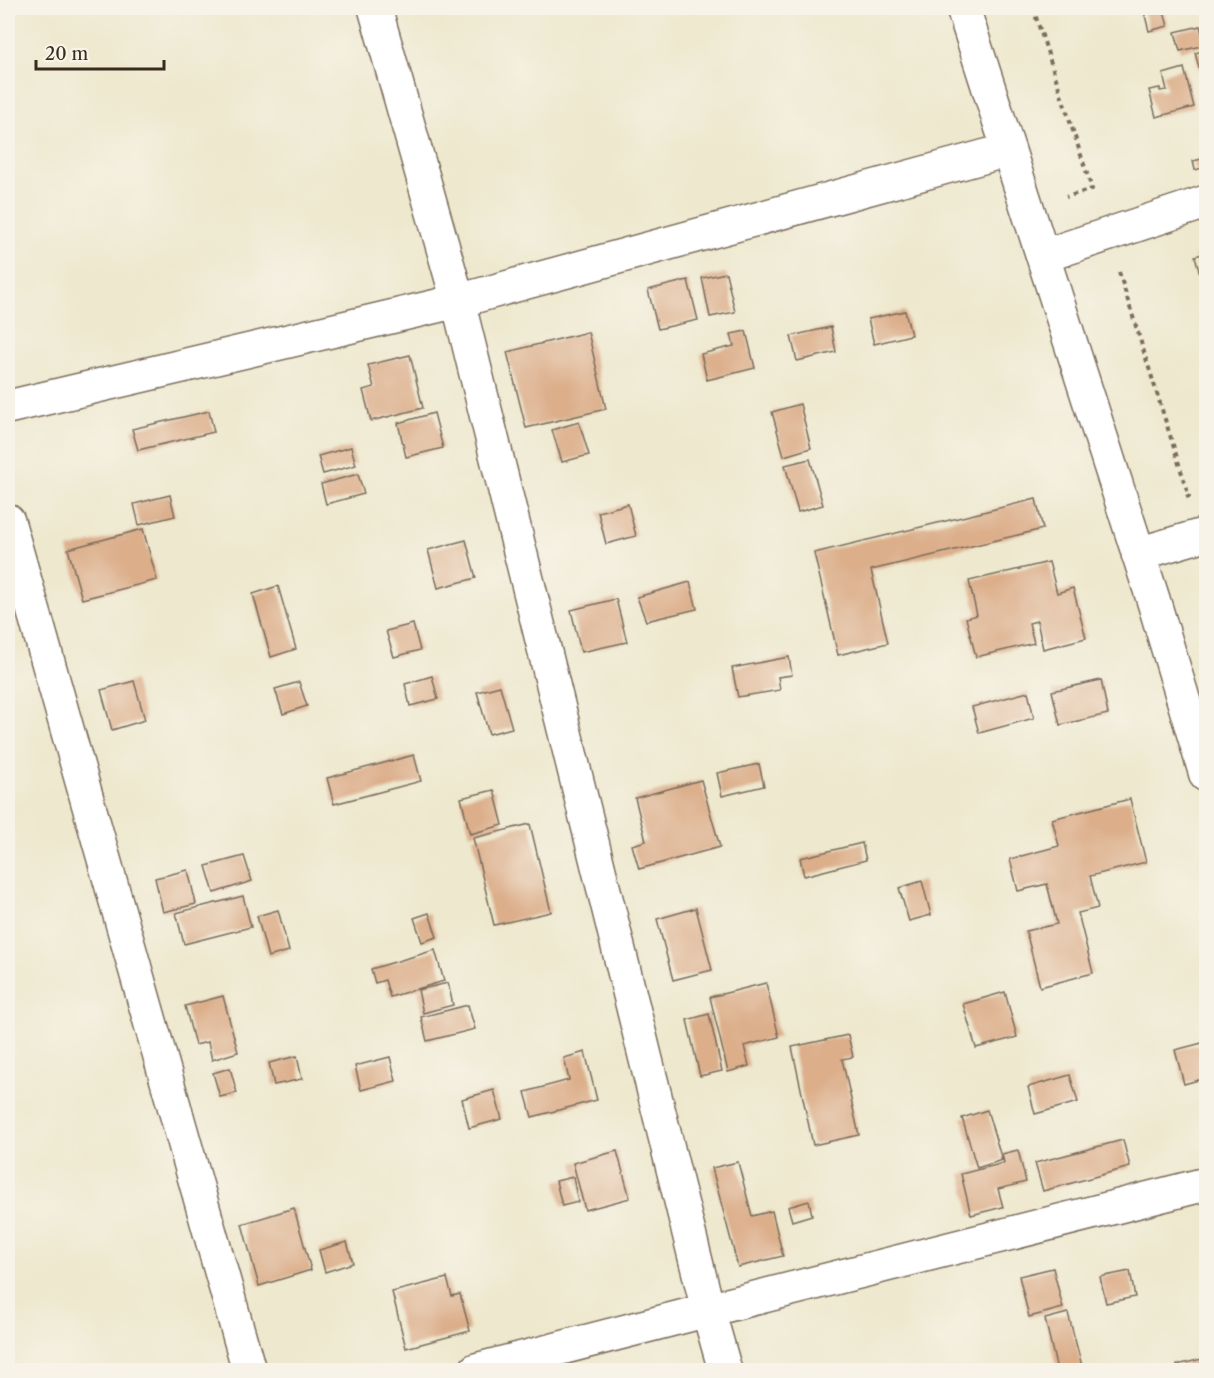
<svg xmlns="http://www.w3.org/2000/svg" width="1214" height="1378" viewBox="0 0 1214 1378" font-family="'Libre Caslon Text',serif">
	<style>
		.building { fill: #dcae8a }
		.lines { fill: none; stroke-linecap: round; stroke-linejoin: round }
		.minor-casing { stroke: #7a6c5c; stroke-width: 36 }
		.path { stroke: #7a6c5c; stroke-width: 4; stroke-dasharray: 4.5 4.5; stroke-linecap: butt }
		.minor { stroke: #fff; stroke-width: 33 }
	</style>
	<rect width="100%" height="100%" fill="#f7f3e8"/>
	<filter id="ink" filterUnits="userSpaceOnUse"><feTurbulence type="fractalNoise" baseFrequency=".0167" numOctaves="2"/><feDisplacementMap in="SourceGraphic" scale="12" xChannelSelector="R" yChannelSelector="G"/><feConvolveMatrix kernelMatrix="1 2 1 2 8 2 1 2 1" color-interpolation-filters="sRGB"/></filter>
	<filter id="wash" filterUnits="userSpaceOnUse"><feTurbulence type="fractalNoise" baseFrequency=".008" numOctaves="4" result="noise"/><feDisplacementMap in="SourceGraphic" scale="24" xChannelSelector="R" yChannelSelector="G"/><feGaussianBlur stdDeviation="1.35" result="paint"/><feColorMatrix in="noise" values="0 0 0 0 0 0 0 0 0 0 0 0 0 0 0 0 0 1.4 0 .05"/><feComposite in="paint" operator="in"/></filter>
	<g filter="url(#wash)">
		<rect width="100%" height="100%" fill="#eee8ce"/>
		<g id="blocks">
			<!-- building -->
			<path class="building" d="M1143,8H1163L1168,26L1149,31Z
				M1200,26L1205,45L1180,51L1175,32Z
				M1206,50V70L1200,71L1195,53Z
				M1184,68L1194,107L1156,117L1149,90L1160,88V91L1167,90L1163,74Z
				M1206,158V167L1195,170L1193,161Z
				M1206,253V274L1200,275L1195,256Z
				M726,273L735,312L710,317L702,278Z
				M688,280L698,320L658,329L648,290Z
				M905,311L911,335L874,344L868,319Z
				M831,327L836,352L797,361L791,336Z
				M746,331L755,368L707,380L701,354L734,346L731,334Z
				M588,332L606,409L526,428L507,352Z
				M410,355L423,408L371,421L363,390L374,387L368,365Z
				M800,404L811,448L784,456L772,412Z
				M209,411L214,432L138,450L132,429Z
				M434,413L443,448L406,457L398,423Z
				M579,422L589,455L562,462L552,430Z
				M351,447L356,465L323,474L318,456Z
				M810,459L823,505L798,512L785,465Z
				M358,474L364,494L326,504L321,484Z
				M170,495L175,516L139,525L134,504Z
				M1036,499L1043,529L871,570L888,643L838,655L814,553Z
				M628,504L636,536L606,544L598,512Z
				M143,529L157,580L82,599L68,549Z
				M466,540L476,578L438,588L428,550Z
				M1049,562L1057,593L1073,588L1086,638L1043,649L1037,621L1029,623L1034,643L976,657L966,618L977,615L969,581Z
				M690,582L697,609L646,621L637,597Z
				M278,586L296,649L271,657L253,594Z
				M616,599L627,642L581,652L571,610Z
				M413,624L420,650L394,657L386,631Z
				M789,657L792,675L778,677L780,690L738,697L732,668Z
				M432,676L438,699L410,706L405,684Z
				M1101,680L1108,714L1060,725L1052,691Z
				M134,681L145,720L112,730L101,690Z
				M299,682L307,706L283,714L275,689Z
				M500,686L512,728L489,734L477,692Z
				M1028,692L1034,718L979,733L972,707Z
				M414,755L421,781L334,804L327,778Z
				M759,764L764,786L722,796L717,773Z
				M701,780L720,847L639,869L632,845L646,841L635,798Z
				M494,790L503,825L470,834L461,798Z
				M1130,799L1146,862L1090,876L1098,908L1078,913L1093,973L1040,987L1026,931L1057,924L1047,884L1018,891L1010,859L1059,846L1052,819Z
				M530,824L551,912L494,925L473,838Z
				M862,843L866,860L804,876L800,858Z
				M244,856L252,881L214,893L206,866Z
				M188,870L196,904L163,912L155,878Z
				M922,881L931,915L909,921L899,888Z
				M243,896L251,927L184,944L176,913Z
				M696,908L712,970L673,980L657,919Z
				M278,910L289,951L268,957L257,916Z
				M429,913L437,937L422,942L414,918Z
				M435,950L444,981L390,997L385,980L375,983L371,969Z
				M448,983L453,1005L423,1013L418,990Z
				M766,983L779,1037L744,1046L749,1066L728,1072L710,997Z
				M1005,992L1017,1037L976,1048L963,1004Z
				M223,996L238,1052L212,1060L208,1042L195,1045L185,1006Z
				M468,1005L475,1029L427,1041L421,1017Z
				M709,1014L722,1071L700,1076L687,1020Z
				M848,1035L853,1057L842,1059L859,1135L813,1145L792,1047Z
				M1206,1042V1078L1184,1084L1175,1050Z
				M585,1052L597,1100L532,1117L525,1092L569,1080L564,1058Z
				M297,1056L302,1079L274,1085L269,1063Z
				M390,1057L396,1081L361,1090L355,1066Z
				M230,1068L237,1093L220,1097L213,1073Z
				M1070,1075L1078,1102L1035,1114L1028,1087Z
				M494,1090L502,1119L469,1128L462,1099Z
				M987,1110L1002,1160L977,1168L962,1118Z
				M1123,1140L1130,1167L1043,1191L1035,1163Z
				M1018,1150L1026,1182L998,1189L1003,1207L971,1215L961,1174L1004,1163L1002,1154Z
				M617,1151L630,1198L585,1210L573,1163Z
				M738,1162L752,1216L772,1211L783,1256L738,1267L712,1168Z
				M573,1177L578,1202L562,1206L556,1181Z
				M809,1201L812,1215L792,1221L788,1207Z
				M294,1208L311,1270L259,1286L242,1224Z
				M347,1242L353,1263L325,1272L319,1250Z
				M1053,1268L1063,1308L1029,1317L1019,1276Z
				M1130,1271L1135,1297L1106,1303L1100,1277Z
				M447,1278L452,1296L460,1294L470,1331L406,1348L392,1292Z
				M1068,1313L1083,1370H1057L1045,1319Z
				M1206,1358V1370H1178L1177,1365Z"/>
		</g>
	</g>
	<g filter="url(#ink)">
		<use href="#blocks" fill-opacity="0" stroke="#7a6c5c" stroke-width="1.5"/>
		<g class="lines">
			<!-- minor casing -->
			<g class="minor-casing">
				<path id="minor" d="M375,8L458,301L708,1310L725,1370
					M963,8L1153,599L1206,775
					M1043,256L1206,202
					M8,407L458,301L1008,150
					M8,521L249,1370
					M1138,554L1206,534
					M476,1370L708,1310L1206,1184"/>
			</g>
			<!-- path -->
			<path class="path" d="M1033,8L1092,189L1066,197
				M1119,272L1189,496L1186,497"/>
			<!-- minor -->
			<use href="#minor" class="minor"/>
		</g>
	</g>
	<!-- margin -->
	<rect width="1214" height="1378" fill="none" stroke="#f7f3e8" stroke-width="30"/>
	<!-- scale -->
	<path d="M36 60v9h128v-9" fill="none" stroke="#3b2a1e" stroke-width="3"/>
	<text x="45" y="60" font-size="18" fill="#3b2a1e" stroke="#f7f3e8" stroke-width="4.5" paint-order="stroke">20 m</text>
</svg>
